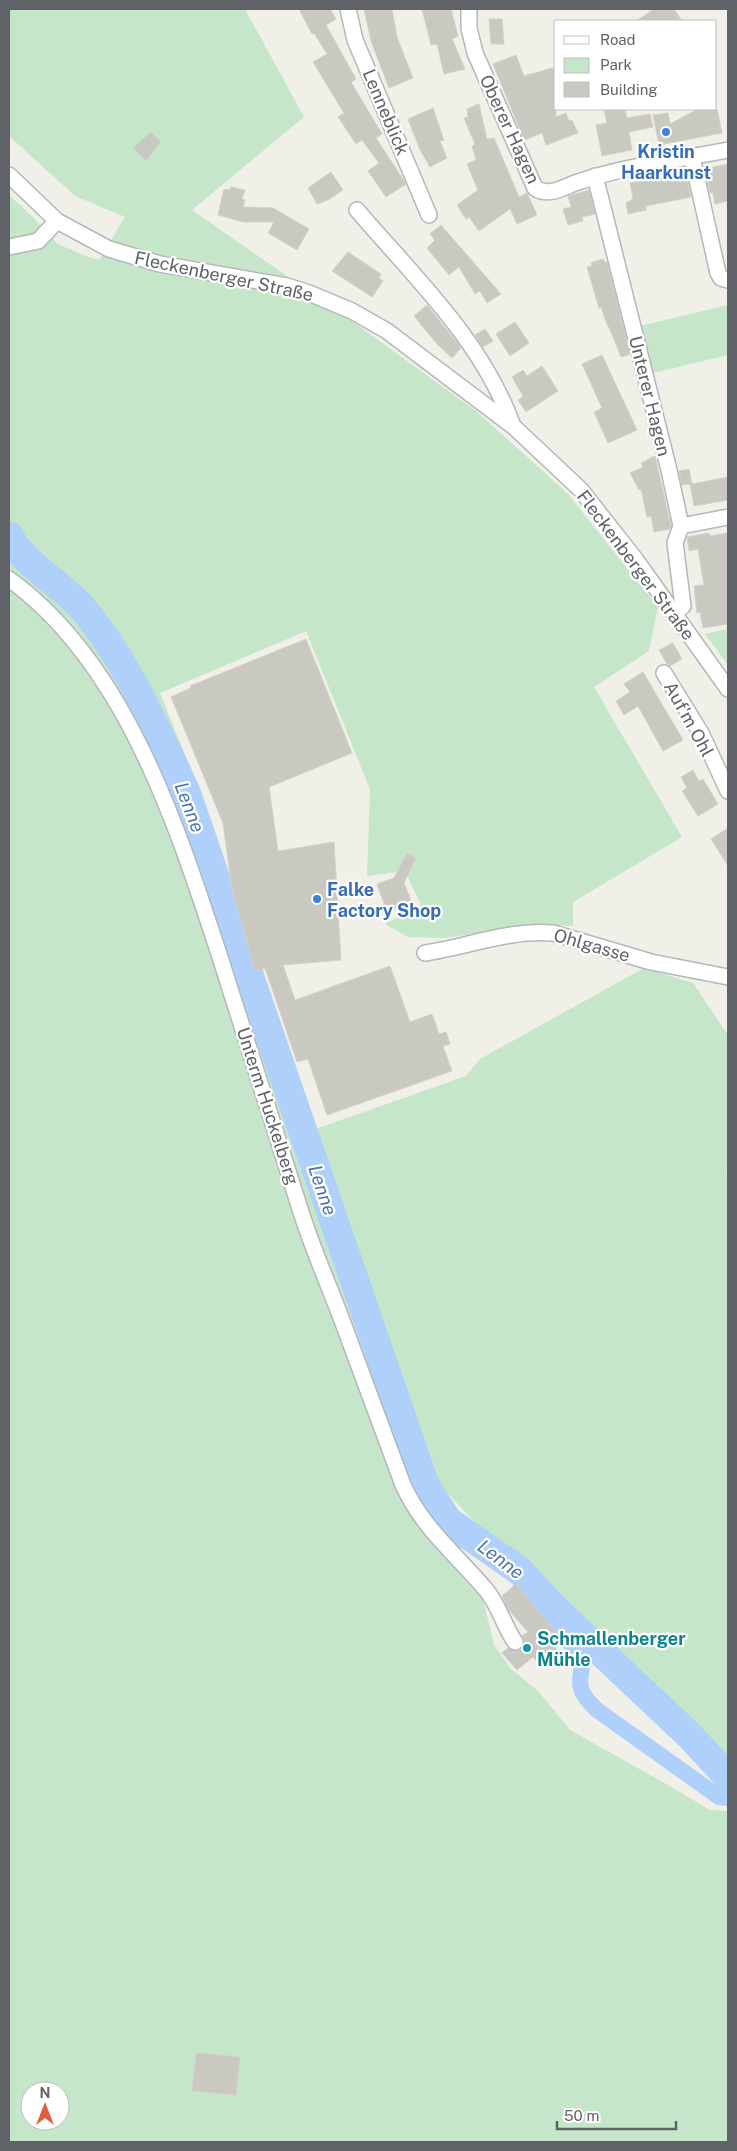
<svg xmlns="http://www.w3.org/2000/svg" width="737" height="2151" viewBox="0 0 737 2151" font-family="'Public Sans',sans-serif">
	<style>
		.green { fill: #c6e6ca; fill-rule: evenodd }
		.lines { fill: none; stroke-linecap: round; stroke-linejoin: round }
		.canal { stroke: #aed0fa; stroke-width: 16 }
		.river { stroke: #aed0fa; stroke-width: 29 }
		.building { fill: #c9c9c2; stroke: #d5d2c6 }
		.minor-casing { stroke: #b5b7bb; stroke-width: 18 }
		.minor { stroke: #fff; stroke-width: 15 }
		.shop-dot { fill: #3f7fe0; stroke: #fff; stroke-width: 2 }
		.culture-dot { fill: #0f9aa8; stroke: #fff; stroke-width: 2 }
		.labels { text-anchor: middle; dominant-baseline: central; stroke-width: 4.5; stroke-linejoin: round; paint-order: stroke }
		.street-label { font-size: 18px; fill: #5f6267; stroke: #fff }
		.shop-label { font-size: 18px; font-weight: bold; fill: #366cbe; stroke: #fff }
		.culture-label { font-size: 18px; font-weight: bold; fill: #0d838f; stroke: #fff; text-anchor: start }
		.water-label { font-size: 19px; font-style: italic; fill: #4d74b5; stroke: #fff }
	</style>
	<rect width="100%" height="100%" fill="#f0efe8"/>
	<!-- green -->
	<path class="green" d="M9,9H245L304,117L192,210L356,324L476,411L568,494L658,607L649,651L594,687L682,837L573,902V926L539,924L445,938L408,937L385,924L421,905L405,871L367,876L370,789L306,631L160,693L200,791L254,973L310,1131L466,1076L480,1059L644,968L693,983L728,1035V1172L726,1174L728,1176V1757L605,1662L429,1473L484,1603L494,1645L510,1668L538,1691L570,1730L668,1785L710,1810L728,1811V2142H9V195L34,218L58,244L88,257L99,260L125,217L75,196L9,136ZM30,2091H60V2121H30Z
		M728,305V355L653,373L640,326Z
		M728,629V665L705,634Z"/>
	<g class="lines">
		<!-- canal -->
		<path class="canal" d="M551,1605L554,1626L583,1658C579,1686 576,1690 597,1710L719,1797L728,1798"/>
		<!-- river -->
		<path class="river" d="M9,536C26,567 62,584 84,610C127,661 158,732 186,792L425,1485L448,1521L520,1571L551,1605L690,1736L728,1777"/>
	</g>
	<!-- building -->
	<path class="building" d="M299,9H330L336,19L326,25L356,79L351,82L382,134L376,138L406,184L386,197L368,171L379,163L362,140L356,144L338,117L344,113L313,62L327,54L314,33L312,34Z
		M364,9H392L397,37L413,78L389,88L371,41Z
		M422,9H451L458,36L452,39L465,69L444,74L437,44L431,45Z
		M654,9H674L682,21H636Z
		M489,19H502L504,44H491Z
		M516,55L524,76L556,67V117L566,113L569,121L572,120L578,133L546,145L542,133L524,140L493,64Z
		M479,104L487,139L494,138L519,197L527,193L537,215L517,224L510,209L479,231L469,217L466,219L457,205L478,190L467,164L476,160L472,146L475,144L464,118L468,117L467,109Z
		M433,108L444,140L440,141L447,158L430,167L420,150L408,119Z
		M604,109H625L627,118L650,114L653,127L629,132L632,150L602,156L596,125L607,123Z
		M698,109H717L722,133L659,145L653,115L668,113L670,124Z
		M151,132L161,142L146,161L133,148Z
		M728,164V201L715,204L713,193H710L704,169Z
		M331,172L343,190L328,200L317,204L308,188Z
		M686,173L691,197L646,206V210L628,214L626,203L633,199L630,183Z
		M231,187L245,190L242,199L245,200L243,207L273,208L309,229L297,250L268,233L274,222H243L218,215L224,189L230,190Z
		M589,190L595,214L582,217L583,221L568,225L563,209L571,207L568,196Z
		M441,225L501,294L487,303L480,291L475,294L459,267L449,275L427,248L435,240L430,234Z
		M348,252L381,274L379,278L383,281L372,297L332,271Z
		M603,259L605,262H607L630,354L621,357L609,327H608L601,307L599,308L587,267L592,266L591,263Z
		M427,305L461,348L452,358L437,344L414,316Z
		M515,322L529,343L510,356L496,334Z
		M485,329L493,341L483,347L475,335Z
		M602,355L637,430L608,443L594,412L602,408L582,364Z
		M542,366L558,391L526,412L518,400L523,396L512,377L523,370L527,376Z
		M655,456L671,526L670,529L654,532L651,516L647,517L641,489L639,490L630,473L643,467L641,463Z
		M689,469L692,484L728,477V500L694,506L690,484L682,485L679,471Z
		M709,533L710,536L728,533V624L703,628L700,612L697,613L694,586L704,585L698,549L689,551L687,537Z
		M306,639L352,753L269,787L278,851L334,842L341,960L283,965L295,1000L390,966L410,1022L432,1014L439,1034L446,1032L450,1044L443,1046L452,1071L327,1115L308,1059L297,1062L265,968L255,971L232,888L223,823L171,697L191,688L190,686Z
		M673,643L682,659L670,666L667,664L659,650Z
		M643,672L683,740L663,751L638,706L624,715L616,701L630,692L624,684Z
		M693,770L699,781L703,779L718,804L698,816L682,791L687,788L681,777Z
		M728,828V866L711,839Z
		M407,853L416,858L404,883L412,903L387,912L377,884L394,878Z
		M516,1584L559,1636L551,1643L557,1649L539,1664L533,1657L517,1670L502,1653L508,1648L515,1651L520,1650L524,1642L522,1636L528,1632L508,1609L502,1596Z
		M196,2053L240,2057L236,2095L192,2091Z"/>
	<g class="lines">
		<!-- minor casing -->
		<g class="minor-casing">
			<path id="minor" d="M348,9L355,40L429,215
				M469,9V28L475,53L535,188C548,197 562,188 575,183C624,166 677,160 728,150
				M692,157L718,273L721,278L728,280
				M9,175L57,221L109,249L160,264L287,286L309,293L352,311L387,331L514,427L581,490L636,560L728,689
				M595,176L669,470L681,526L675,543L683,606L674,613
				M357,210C415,278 482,340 513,426
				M9,247L38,241L57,221
				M681,526L728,517
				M9,579C125,663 176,823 219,954C247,1040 274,1126 301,1212C312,1247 327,1281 340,1315C361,1372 382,1428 403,1485C423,1529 457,1555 487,1591C499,1606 504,1626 515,1642
				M664,673L701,733L728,791
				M425,953C466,947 512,929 553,933L651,962L728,977"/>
		</g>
		<!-- minor -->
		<use href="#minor" class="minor"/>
	</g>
	<!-- markers -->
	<g class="shop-dot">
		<circle cx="666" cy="132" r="5"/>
		<circle cx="317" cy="899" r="5"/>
	</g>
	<circle class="culture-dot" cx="527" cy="1648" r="5"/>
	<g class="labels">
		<!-- street labels -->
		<g class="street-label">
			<text transform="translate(386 112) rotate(67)">Lenneblick</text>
			<text transform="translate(510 129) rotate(65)">Oberer Hagen</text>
			<text transform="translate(224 276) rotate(12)">Fleckenberger Straße</text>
			<text transform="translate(650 396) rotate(76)">Unterer Hagen</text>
			<text transform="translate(636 565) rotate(53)">Fleckenberger Straße</text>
			<text transform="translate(689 719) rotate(61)">Auf'm Ohl</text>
			<text transform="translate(592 945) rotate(16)">Ohlgasse</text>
			<text transform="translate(268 1106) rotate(72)">Unterm Huckelberg</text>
		</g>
		<!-- shop labels -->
		<g class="shop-label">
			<text x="666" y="151">Kristin<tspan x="666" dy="21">Haarkunst</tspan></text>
			<text x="327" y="889" text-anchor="start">Falke<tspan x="327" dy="21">Factory Shop</tspan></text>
		</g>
		<!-- culture labels -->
		<g class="culture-label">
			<text x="537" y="1638">Schmallenberger<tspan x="537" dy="21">Mühle</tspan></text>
		</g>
		<!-- water labels -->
		<g class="water-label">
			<text transform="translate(190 807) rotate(69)">Lenne</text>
			<text transform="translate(323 1190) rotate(71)">Lenne</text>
			<text transform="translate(501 1559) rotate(37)">Lenne</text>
		</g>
	</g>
	<!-- border -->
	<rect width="737" height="2151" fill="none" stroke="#5f6267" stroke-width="20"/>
	<!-- legend -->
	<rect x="554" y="20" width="162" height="90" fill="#ffffff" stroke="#bfc0c2"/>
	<rect x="564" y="36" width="25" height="8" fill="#ffffff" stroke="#bfc0c2"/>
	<text x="600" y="45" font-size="15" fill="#5f6267">Road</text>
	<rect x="564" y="58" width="25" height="15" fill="#c6e6ca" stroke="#bfc0c2"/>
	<text x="600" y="70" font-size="15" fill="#5f6267">Park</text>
	<rect x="564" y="82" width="25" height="15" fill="#c9c9c2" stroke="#bfc0c2"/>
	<text x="600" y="95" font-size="15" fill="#5f6267">Building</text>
	<!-- north arrow -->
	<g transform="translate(45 2106)"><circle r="24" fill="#ffffff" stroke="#bfc0c2"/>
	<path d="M0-4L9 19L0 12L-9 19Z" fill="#e05e3e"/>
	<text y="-8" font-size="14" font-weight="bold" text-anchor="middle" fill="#5f6267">N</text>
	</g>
	<!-- scale -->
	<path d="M557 2121v8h119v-8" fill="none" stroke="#5f6267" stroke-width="2.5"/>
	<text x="564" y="2121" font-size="15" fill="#5f6267" stroke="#ffffff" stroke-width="4" paint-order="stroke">50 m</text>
</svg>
